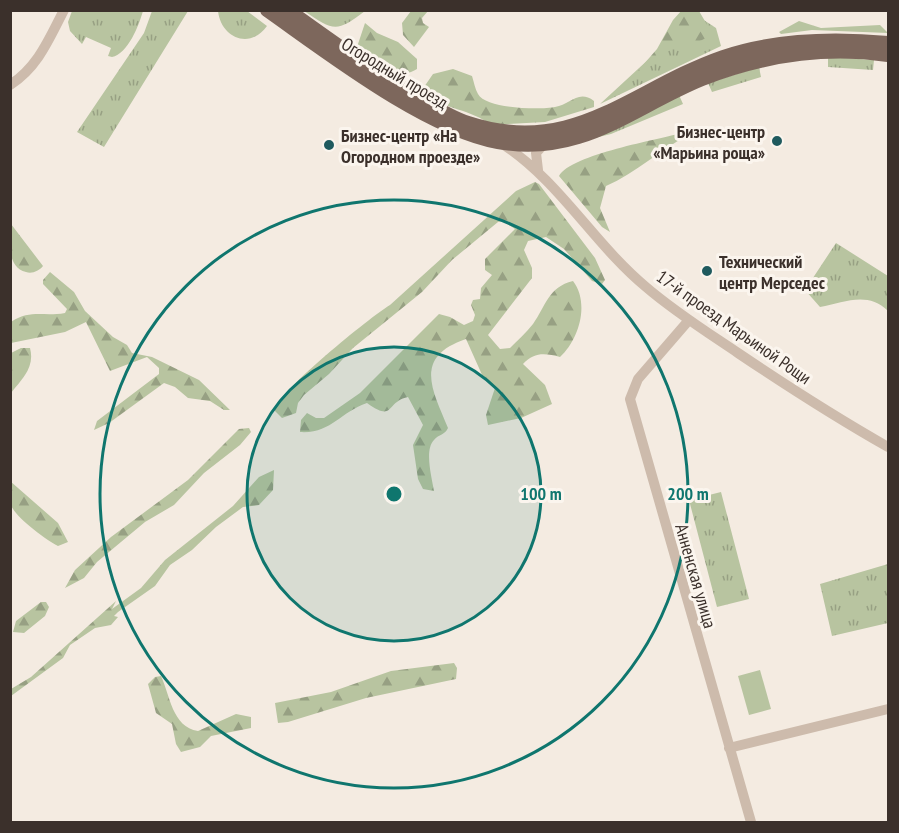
<svg xmlns="http://www.w3.org/2000/svg" width="899" height="833" viewBox="0 0 899 833" font-family="'PT Sans Narrow',sans-serif">
	<style>
		.grass { fill: url(#grass-tufts) }
		.forest { fill: url(#forest-firs) }
		.park { fill: #b8c4a0 }
		.lines { fill: none; stroke-linecap: round; stroke-linejoin: round }
		.minor { stroke: #cdbbac; stroke-width: 10 }
		.major { stroke: #7d675c; stroke-width: 14 }
		.ring { fill: none; stroke: #0f766e; stroke-width: 3 }
		.poi-dot { fill: #1f5a5e; stroke: #fbf5ee; stroke-width: 2 }
		.labels { text-anchor: middle; dominant-baseline: central; stroke-width: 6; stroke-linejoin: round; paint-order: stroke }
		.street-label { font-size: 18px; fill: #3b302b; stroke: #fbf5ee }
		.poi-label { font-size: 18px; font-weight: bold; fill: #3b302b; stroke: #fbf5ee; text-anchor: start }
		.centre { fill: #0f766e; stroke: #fbf5ee; stroke-width: 3 }
		.ring-label { font-size: 18px; text-anchor: middle; font-weight: bold; fill: #0f766e; stroke: #fbf5ee; stroke-width: 6; stroke-linejoin: round; paint-order: stroke }
	</style>
	<defs>
		<pattern id="grass-tufts" width="24" height="20" patternUnits="userSpaceOnUse" patternTransform="scale(1.5)"><rect width="24" height="20" fill="#b8c4a0"/><path d="M3 7l-1-3M5 7V3M7 7l1-3M15 17l-1-3M17 17v-4M19 17l1-3" fill="none" stroke="#97a083"/></pattern>
		<pattern id="forest-firs" width="22" height="20" patternUnits="userSpaceOnUse" patternTransform="scale(1.5)"><rect width="22" height="20" fill="#b8c4a0"/><path d="M5 1l3.5 6h-7zM16 11l3.5 6h-7z" fill="#97a083"/></pattern>
	</defs>
	<rect width="100%" height="100%" fill="#f4ebe1"/>
	<!-- grass -->
	<path class="grass" d="M72,11V10L143,11C139,25 128,54 112,57L108,56L111,48L86,37L82,44L70,31L68,22Z
		M152,11H188L104,147L77,132L144,33Z
		M218,11H247L267,26C250,50 221,38 218,11Z
		M304,11L365,10V11C336,33 334,31 304,11Z
		M690,11L716,28L721,46L600,104L651,57Z
		M799,21L821,28L880,25L888,33L812,30L781,34L779,32Z
		M828,57L874,60L873,70L828,67Z
		M759,67L761,77L712,92L708,83Z
		M679,95L683,104L611,134L570,144Z
		M836,243L888,276V311C868,291 845,302 820,307L805,290Z
		M721,492L749,599L717,607L689,500Z
		M888,564V623L832,636L820,584Z"/>
	<!-- forest -->
	<path class="forest" d="M682,10L699,11L709,28L706,38C694,45 682,43 669,48C655,53 652,70 636,73L657,49L673,20Z
		M411,11H428L422,18L423,23L429,27L414,47L403,35L402,23Z
		M365,23L377,33L398,42L417,59V69C388,85 380,65 356,50Z
		M453,69L472,76C474,82 475,89 478,94C486,109 540,110 555,107C570,105 578,89 594,101V107L545,122L491,125C471,109 445,110 425,93L424,87L433,74Z
		M685,132L690,134C661,149 636,173 606,186L600,208L610,232L602,227L559,176C572,154 658,140 685,132Z
		M535,182L539,184L595,258L605,280L602,284L592,281L564,249L546,237L528,241L524,250L532,268V278L488,335L500,349L510,348C517,341 526,333 533,324C546,306 548,287 573,281C590,303 579,340 560,357C545,353 534,352 523,364L545,385L552,404L521,418L488,425L486,415L495,388L483,377L466,339C413,357 432,389 448,428C445,435 439,434 434,440C424,450 432,478 434,491L423,489L418,479L413,445L423,425L408,397C385,402 395,423 367,403C340,412 331,434 300,432L301,420L307,413L316,418H324L360,393L439,314L450,317L464,325L473,321L475,315L471,305L473,300L480,299L481,288L492,275L485,270V259L515,229L503,221L498,222L452,260L422,292L353,348L329,374L304,395L298,403L296,413L282,418L274,410C278,392 370,317 390,305L516,191Z
		M11,224L43,266C39,271 32,274 26,272C6,267 10,241 11,224Z
		M50,272L74,292L85,311L113,337L127,345L132,353L152,357L199,380L230,410H224L210,401L188,398L175,387L164,383L109,423L94,430L97,421L159,374V368L147,357L110,371L86,322L65,332L11,343V322C31,309 43,317 65,313L67,309L43,284V280Z
		M21,348H30C35,367 23,378 11,393V353Z
		M249,428L251,432L240,445L204,473L174,505L145,522L97,562L84,578L65,588L75,570L111,537L188,480L239,429Z
		M274,470L273,490L259,505L243,507L216,527L192,550L170,565L155,586L118,612L114,616L118,617L111,625L95,628L70,645L63,658L11,696V689L31,677L116,601L112,609L141,588L165,560L233,506L259,477Z
		M10,481L58,523L68,542L58,546C46,540 15,517 11,505C8,498 10,487 10,481Z
		M41,602H46L49,607L45,616L24,633L13,632L16,621Z
		M454,663L457,668L456,679L366,698L288,722L278,723L275,703L331,692L391,671Z
		M161,676C170,695 172,727 198,731L236,714L251,717V728L211,736L200,747L181,752L176,744L172,724L156,713L148,684L155,677Z"/>
	<!-- park -->
	<path class="park" d="M760,670L771,709L749,715L738,676Z"/>
	<g class="lines">
		<!-- minor -->
		<path class="minor" d="M10,85C38,67 49,39 64,10
			M501,143C560,181 593,243 646,287C675,312 707,332 738,353C787,386 837,418 888,447
			M538,170L536,153L545,143
			M689,320L638,379L630,399L751,822
			M729,748L888,709"/>
		<!-- major -->
		<path class="major" d="M267,10C328,53 426,129 498,142C582,157 631,108 702,79C761,56 825,46 888,55
			M288,10C330,40 371,70 416,96C433,106 449,117 468,123C574,158 631,89 723,57C776,39 833,38 888,43"/>
	</g>
	<!-- distance rings -->
	<circle cx="394" cy="494" r="147" fill="#0f766e" fill-opacity=".12"/>
	<g class="ring">
		<circle cx="394" cy="494" r="147"/>
		<circle cx="394" cy="494" r="294"/>
	</g>
	<!-- markers -->
	<g class="poi-dot">
		<circle cx="777" cy="141" r="6"/>
		<circle cx="329" cy="145" r="6"/>
		<circle cx="707" cy="271" r="6"/>
	</g>
	<g class="labels">
		<!-- street labels -->
		<g class="street-label">
			<text transform="translate(395 73) rotate(31)">Огородный проезд</text>
			<text transform="translate(734 327) rotate(35)">17-й проезд Марьиной Рощи</text>
			<text transform="translate(696 576) rotate(74)">Анненская улица</text>
		</g>
		<!-- poi labels -->
		<g class="poi-label">
			<text x="765" y="131" text-anchor="end">Бизнес-центр<tspan x="765" dy="21">«Марьина роща»</tspan></text>
			<text x="341" y="135">Бизнес-центр «На<tspan x="341" dy="21">Огородном проезде»</tspan></text>
			<text x="719" y="261">Технический<tspan x="719" dy="21">центр Мерседес</tspan></text>
		</g>
	</g>
	<circle cx="394" cy="494" r="9" class="centre"/>
	<g class="ring-label">
		<text x="541" y="500">100 m</text>
		<text x="688" y="500">200 m</text>
	</g>
	<!-- border -->
	<rect width="899" height="833" fill="none" stroke="#3b302b" stroke-width="24"/>
</svg>
